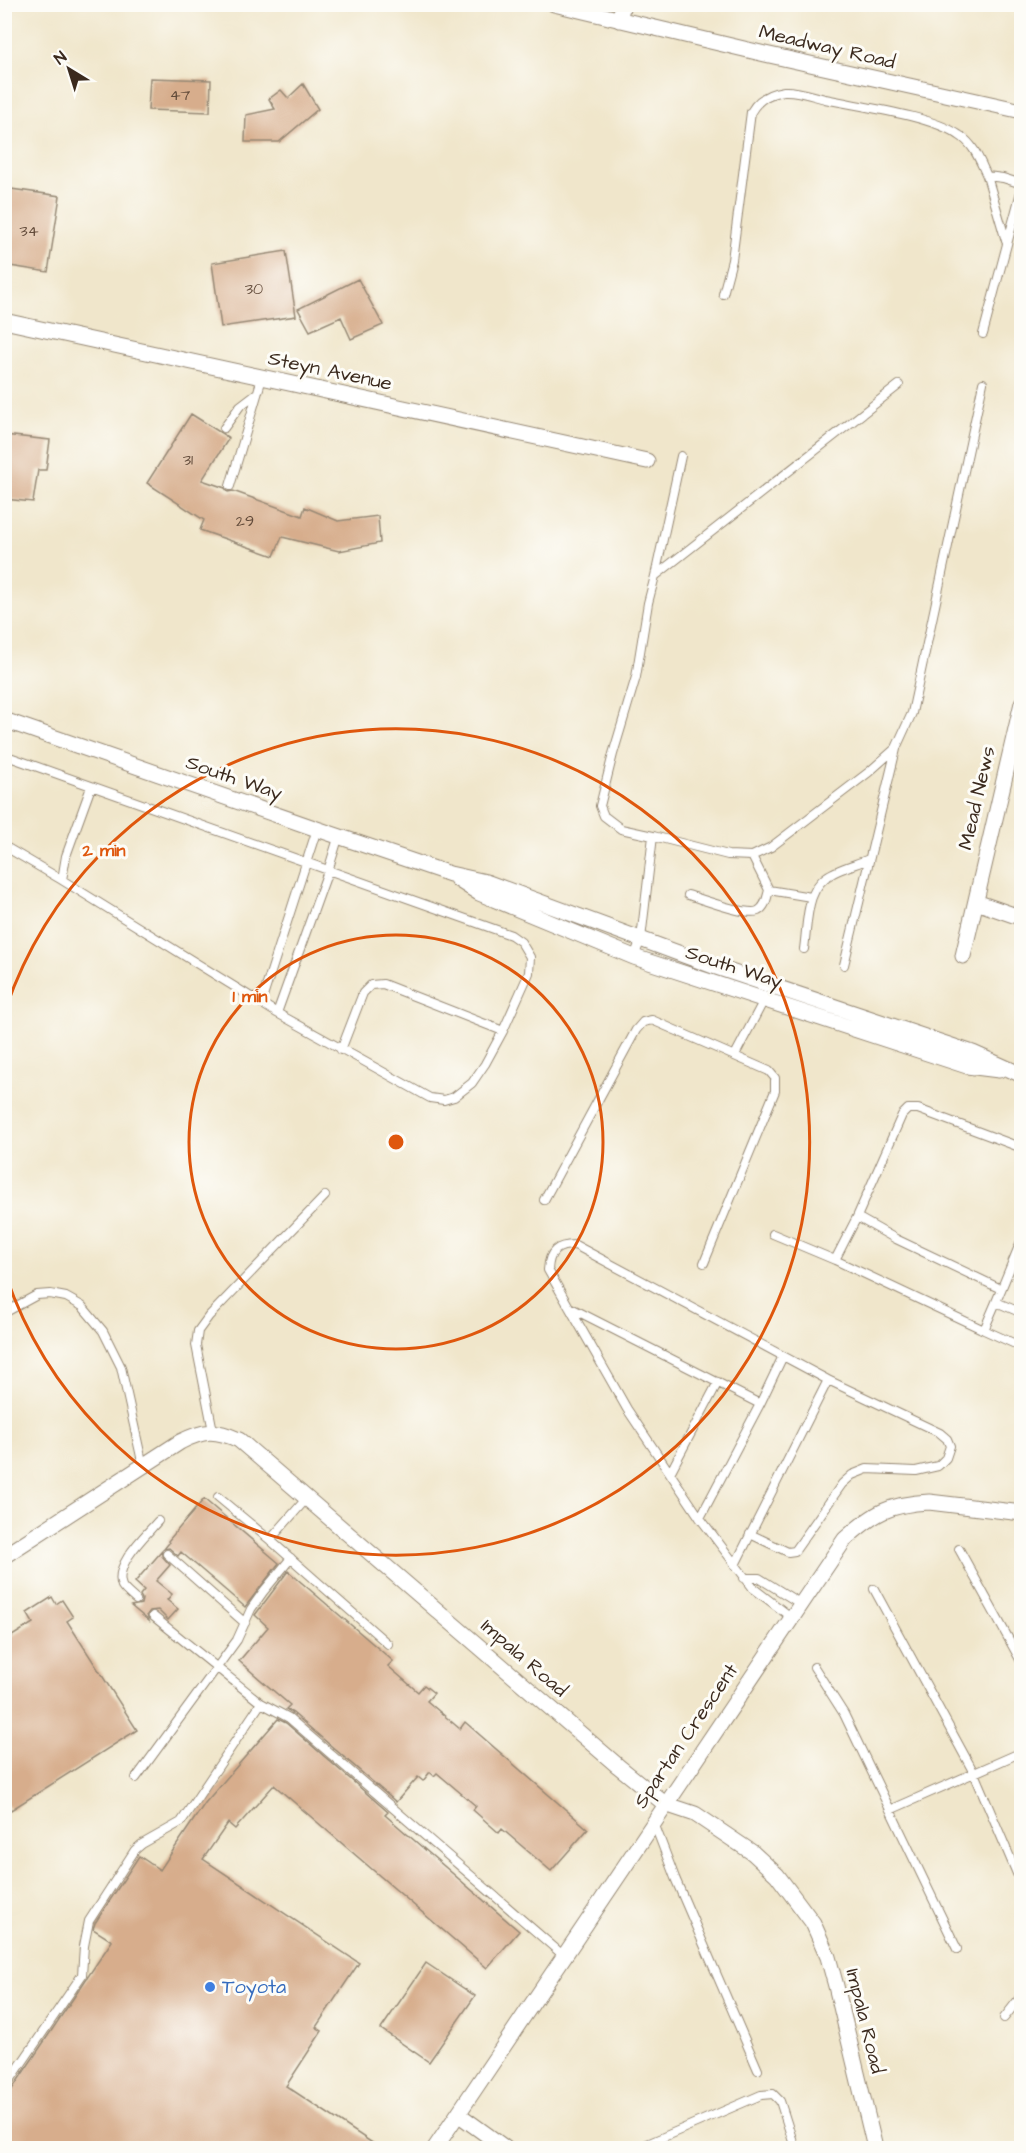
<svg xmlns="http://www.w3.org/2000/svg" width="1026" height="2153" viewBox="0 0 1026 2153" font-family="'Architects Daughter',sans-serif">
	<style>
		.building { fill: #d7ad8c }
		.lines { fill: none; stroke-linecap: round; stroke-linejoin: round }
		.lane-casing { stroke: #968874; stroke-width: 10 }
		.street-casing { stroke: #968874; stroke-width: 17 }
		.lane { stroke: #fff; stroke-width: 8 }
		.street { stroke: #fff; stroke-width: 15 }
		.ring { fill: none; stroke: #df570d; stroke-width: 3 }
		.shop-dot { fill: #3f7fe0; stroke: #fdfcf7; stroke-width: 2 }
		.labels { text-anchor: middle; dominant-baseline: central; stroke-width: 6; stroke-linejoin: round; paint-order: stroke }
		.number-label { font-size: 16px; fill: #624b3a }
		.street-label { font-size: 20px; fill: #3b2a1e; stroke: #fdfcf7 }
		.shop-label { font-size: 20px; fill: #366cbe; stroke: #fdfcf7; text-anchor: start }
		.centre { fill: #df570d; stroke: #fdfcf7; stroke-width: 3 }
		.ring-label { font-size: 18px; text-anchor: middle; font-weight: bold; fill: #df570d; stroke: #fdfcf7; stroke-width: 6; stroke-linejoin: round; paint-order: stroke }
	</style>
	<rect width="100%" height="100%" fill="#fdfcf7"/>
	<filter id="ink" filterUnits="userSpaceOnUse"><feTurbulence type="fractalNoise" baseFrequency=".0167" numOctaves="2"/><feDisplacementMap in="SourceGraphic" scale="12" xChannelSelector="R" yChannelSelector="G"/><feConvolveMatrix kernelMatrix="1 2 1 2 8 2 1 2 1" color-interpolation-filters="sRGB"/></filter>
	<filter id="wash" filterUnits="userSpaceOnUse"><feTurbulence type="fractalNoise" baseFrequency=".008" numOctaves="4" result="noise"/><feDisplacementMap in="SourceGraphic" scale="24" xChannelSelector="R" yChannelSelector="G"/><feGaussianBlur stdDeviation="1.35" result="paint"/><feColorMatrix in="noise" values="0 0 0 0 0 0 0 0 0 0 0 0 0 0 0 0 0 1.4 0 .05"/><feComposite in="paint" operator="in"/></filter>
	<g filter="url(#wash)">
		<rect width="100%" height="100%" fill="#f0e6cb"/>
		<g id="blocks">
			<!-- building -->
			<path class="building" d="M150,78L211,80L210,112L148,110Z
				M303,84L318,109L279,142H245L246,115L275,109L269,99L281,90L288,98Z
				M4,188L60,196L48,272L4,265Z
				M286,251L296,316L221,327L212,263Z
				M358,279L383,325L351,339L341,317L310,331L298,309Z
				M191,414L229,438L202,480L225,488L228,492L233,491L302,516L305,507L338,521L378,516L380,543L339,551L282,537L274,556L200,530L204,520L147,483Z
				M4,435L50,440L46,470H38L33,502L4,499L8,466H4Z
				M204,1499L279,1563L245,1607L181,1552L178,1556L169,1548L164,1549L169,1543L168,1541Z
				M162,1551V1556L170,1565L156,1581L172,1594L167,1600L178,1609L168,1620L158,1610L150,1611L147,1615L149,1621L131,1606L141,1604L142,1599L140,1595L144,1590L135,1582Z
				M288,1571L393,1661L388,1666L418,1692L424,1685L434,1693L427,1701L460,1729L465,1722L588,1829L551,1871L502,1829L499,1833L473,1810L476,1806L437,1773L434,1776L430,1772L423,1781L418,1777L396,1802L293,1713L286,1709L290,1705L239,1661L268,1627L255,1615Z
				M52,1597L56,1604L62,1600L73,1617L67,1621L137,1730L11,1810L4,1800V1641L33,1623L27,1613Z
				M278,1719L286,1723L388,1812L385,1815L519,1931L487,1968L274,1785L235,1829L228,1823L203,1859L359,1963L316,2027L322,2031L286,2086L380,2148H4V2101L112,1941L93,1929L95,1923L139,1856L160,1870L205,1803Z
				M426,1963L475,1996L429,2062L381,2029Z"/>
		</g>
	</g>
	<g filter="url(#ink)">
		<use href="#blocks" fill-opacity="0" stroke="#968874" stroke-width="1.5"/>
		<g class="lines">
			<!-- lane casing -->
			<g class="lane-casing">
				<path id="lane" d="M987,176L1006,241
					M723,294L732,260L751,112C758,99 769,93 784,91C797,90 813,96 825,99C862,107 929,115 959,135C974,144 980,161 987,176L1003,178L1022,184
					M983,334L1022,188
					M224,428L240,406L257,393
					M230,486L262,378
					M655,576L681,456
					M4,755L511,935L521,942L530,957L529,973L503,1031L485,1064L472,1083L454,1097L444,1100L430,1098L277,1013L62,880L66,856L91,787
					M653,836L728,855L752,856L771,847L869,772L896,748L912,713L983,383
					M4,846L62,880
					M752,856L769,890L811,897
					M688,895C702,899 746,916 758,911C766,907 767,897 769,890
					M804,949C808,922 805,886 833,873C844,867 857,864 869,859
					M634,957L641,939L653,836L621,829L604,816L600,806L613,754L636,677L648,603L655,576L899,385
					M844,965L896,749
					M261,1003L317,829
					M277,1013L328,871L339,835
					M341,1050L363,993L371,985L383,984L503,1031
					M735,1055L765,998
					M544,1200L636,1030L643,1022L652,1020L769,1071L775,1078V1091L704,1263
					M773,1234L835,1260L984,1330L996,1302
					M1022,1239L996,1302L1022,1313
					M835,1260L857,1217
					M1001,1289L896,1239L857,1217L902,1115L908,1109H918L1022,1148
					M569,1307L760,1404L783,1356
					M4,1313L37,1295L50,1294L66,1297L82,1306L103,1331L121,1367L143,1466
					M984,1330L1022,1347
					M213,1431L196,1345L198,1331L209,1316L325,1196
					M670,1473L718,1382
					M218,1497L270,1540
					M307,1498L270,1540L388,1644
					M700,1518L760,1404
					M1022,1526V1553
					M750,1534L788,1552L795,1551L842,1484L852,1475L867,1469L916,1471L938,1466L946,1458L950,1446L947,1439L940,1433L828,1380L575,1245C557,1245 549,1251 548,1270L627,1409L700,1518L753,1588L792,1618
					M959,1549L1022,1663
					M167,1554L245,1623
					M735,1565L828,1380
					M744,1578H759L801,1604
					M874,1589L974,1773L1021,1883
					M136,1600C132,1596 125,1591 122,1586C113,1565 145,1536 158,1521
					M153,1616L261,1703
					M814,1667L844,1714L957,1949
					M136,1778L237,1640L251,1609L263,1592L291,1558
					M890,1810L1022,1752
					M654,1823L675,1878L758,2070
					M1004,2018L1022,1995
					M4,2089L82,1975L84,1946L89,1921L135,1850L142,1844L181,1822L261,1703L289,1718L564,1956
					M638,2148L761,2095L773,2094L780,2101L795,2148"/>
			</g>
			<!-- street casing -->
			<g class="street-casing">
				<path id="street" d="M554,4L765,54L1022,111
					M619,20L623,4
					M4,321L647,461
					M4,720L317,829L450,874L486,882L716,967L973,1053L1022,1075
					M457,879L479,893L634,957L967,1066L999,1070
					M976,902L1022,918
					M963,956L1022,703
					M4,1556L180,1442C204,1430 214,1429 239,1440L618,1766L665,1804L695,1814L753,1853L777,1875L813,1923L828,1957L836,1986L875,2148
					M458,2114L505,2148
					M435,2148L845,1539C874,1513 889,1504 929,1502L1022,1513"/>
			</g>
			<!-- lane -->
			<use href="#lane" class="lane"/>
			<!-- street -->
			<use href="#street" class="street"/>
		</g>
	</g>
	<!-- distance rings -->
	<g class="ring">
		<circle cx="396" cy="1142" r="207"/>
		<path d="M6 1008A413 413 0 1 1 6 1276"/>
	</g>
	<!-- markers -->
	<circle class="shop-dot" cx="210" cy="1987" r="6"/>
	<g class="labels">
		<!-- number labels -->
		<g class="number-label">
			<text x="180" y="95">47</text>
			<text x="29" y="231">34</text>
			<text x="254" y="289">30</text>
			<text x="188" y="460">31</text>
			<text x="245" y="521">29</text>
		</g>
		<!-- street labels -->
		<g class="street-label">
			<text transform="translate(827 47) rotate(13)">Meadway Road</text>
			<text transform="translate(330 371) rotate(12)">Steyn Avenue</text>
			<text transform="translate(234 778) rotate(19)">South Way</text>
			<text transform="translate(977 798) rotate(-77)">Mead News</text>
			<text transform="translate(734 967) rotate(18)">South Way</text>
			<text transform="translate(524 1658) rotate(41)">Impala Road</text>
			<text transform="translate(686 1736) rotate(-56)">Spartan Crescent</text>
			<text transform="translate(865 2021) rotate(76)">Impala Road</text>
		</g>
		<!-- shop labels -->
		<g class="shop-label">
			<text x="222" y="1987">Toyota</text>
		</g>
	</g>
	<circle cx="396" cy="1142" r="9" class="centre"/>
	<g class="ring-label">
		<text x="104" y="856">2 min</text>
		<text x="250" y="1002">1 min</text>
	</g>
	<!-- margin -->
	<rect width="1026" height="2153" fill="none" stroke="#fdfcf7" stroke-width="24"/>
	<!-- north arrow -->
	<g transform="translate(69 69) rotate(322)" stroke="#fdfcf7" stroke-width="4.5" paint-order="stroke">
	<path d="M0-4.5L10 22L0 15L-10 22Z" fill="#3b2a1e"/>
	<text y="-9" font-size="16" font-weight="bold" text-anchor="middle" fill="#3b2a1e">N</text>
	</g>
</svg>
